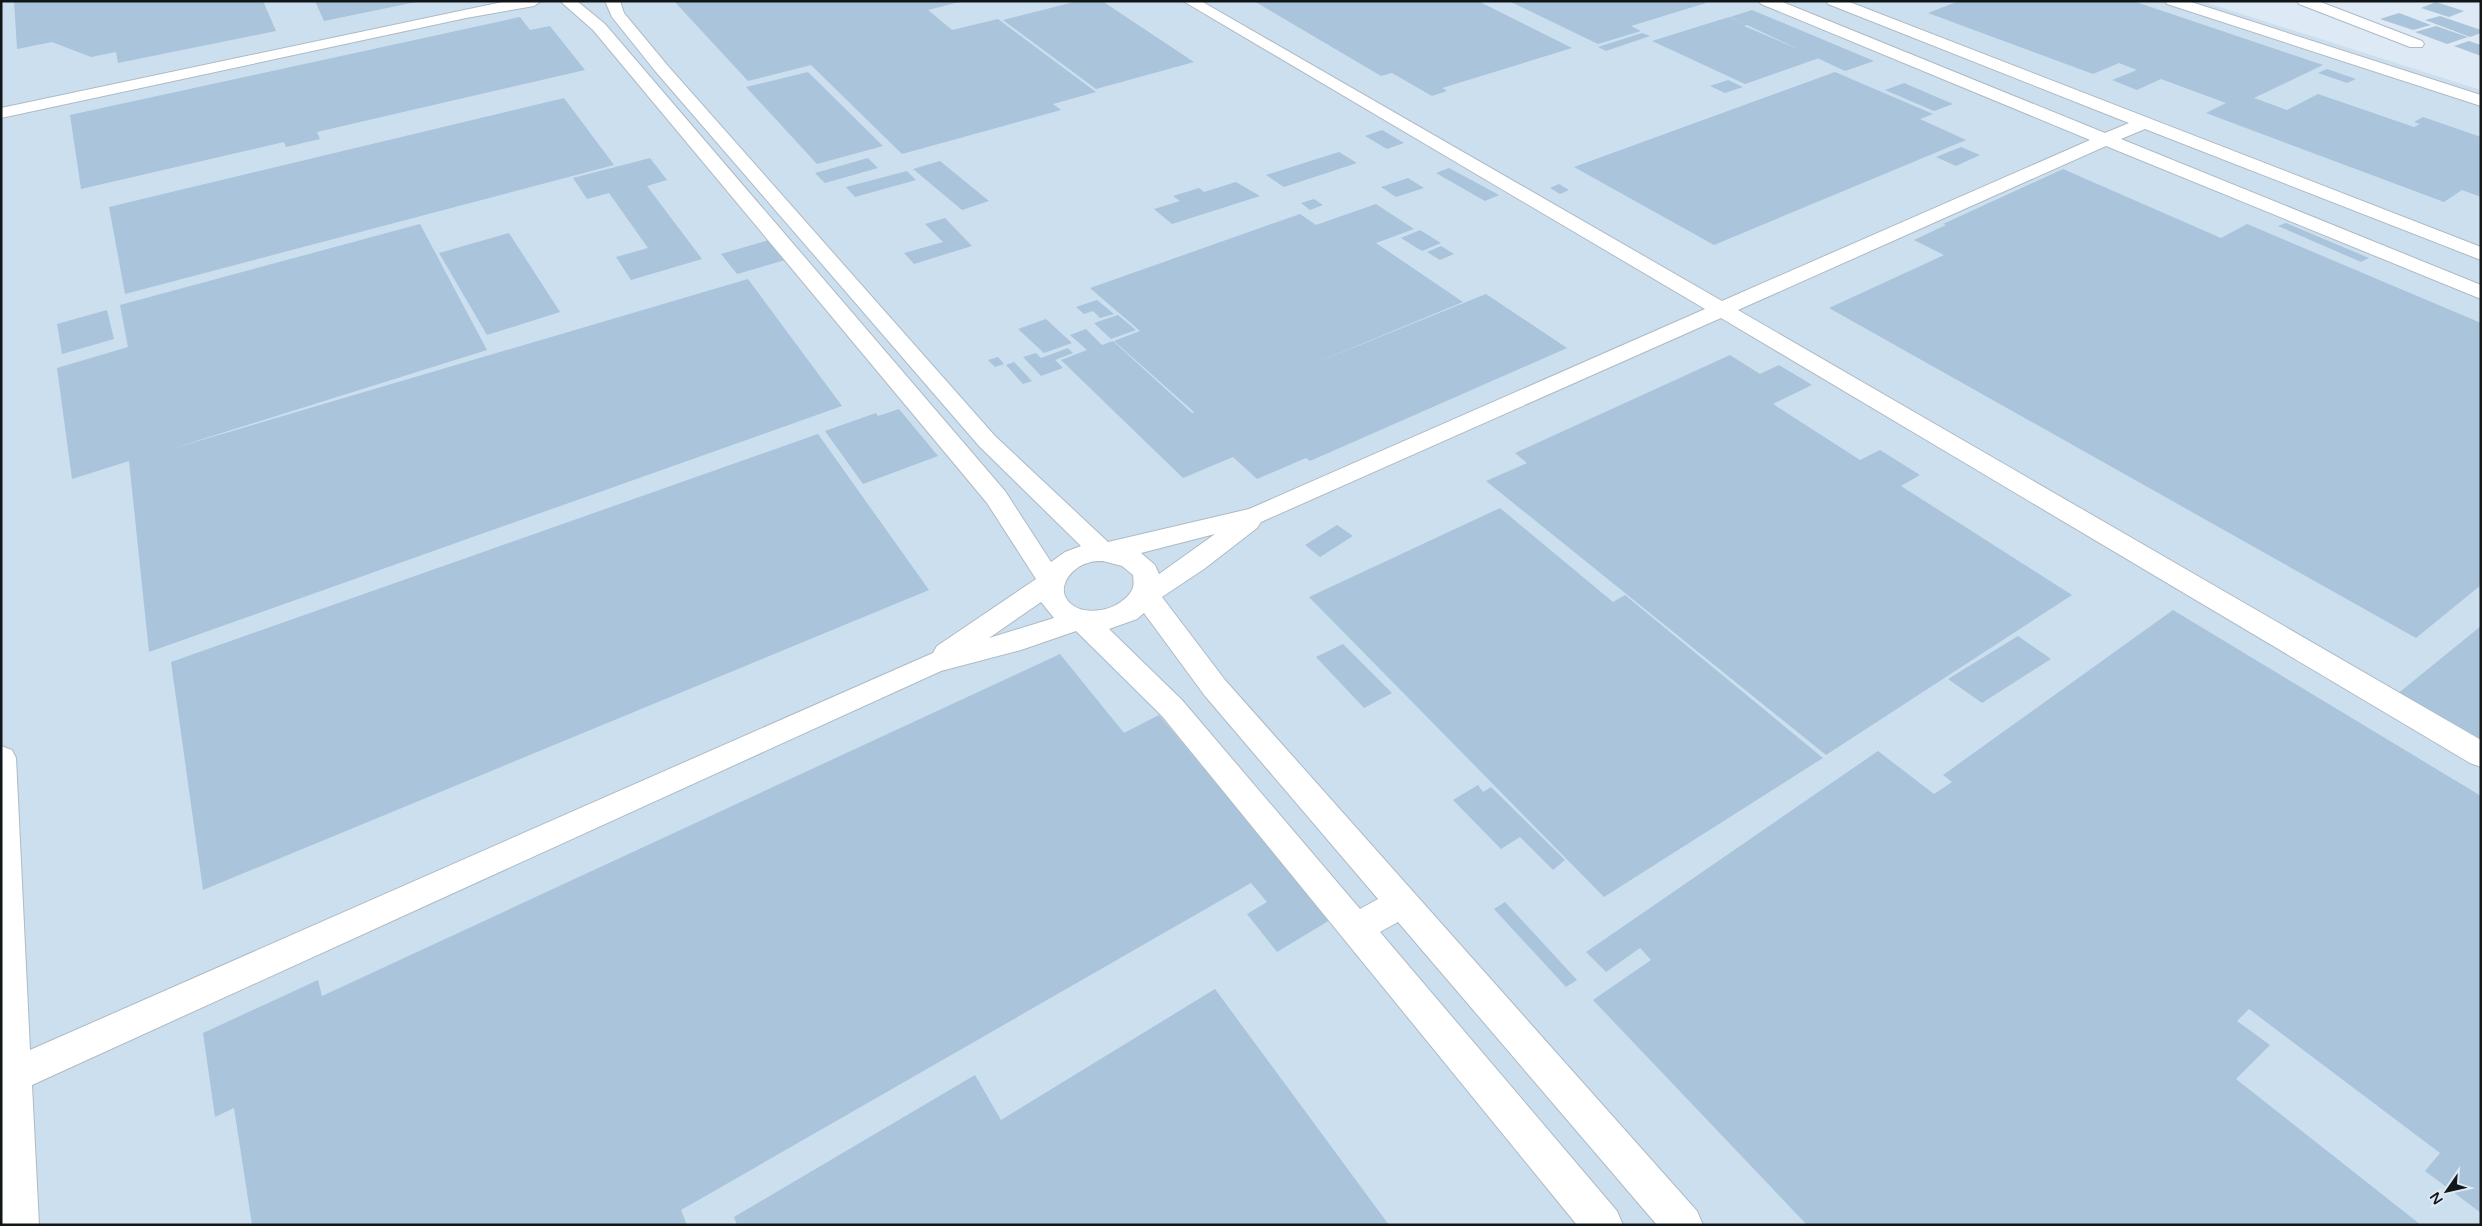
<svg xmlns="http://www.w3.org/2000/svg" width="2482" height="1226" viewBox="0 0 2482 1226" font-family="'Varela Round',sans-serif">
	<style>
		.built { fill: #ccdfef }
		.building { fill: #a9c4db }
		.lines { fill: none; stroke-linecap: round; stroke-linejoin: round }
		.minor-casing { stroke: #aebac4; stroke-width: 2 }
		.minor { fill: #fff; fill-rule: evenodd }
	</style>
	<rect width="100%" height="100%" fill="#dde9f4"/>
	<!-- built -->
	<path class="built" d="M1,1H2201L2481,90V1225H1Z"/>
	<!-- building -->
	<path class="building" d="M14,1H263L276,31L118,63L116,52L91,57L52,42L17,49Z
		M315,1H416V2L324,21Z
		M674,1H963L928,10L952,30L998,19L1096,92L1053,104L1061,110L902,154L811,65L748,81Z
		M1078,1H1102L1194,62L1096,89L1003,20Z
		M1254,1H1478L1572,48L1442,88L1447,91L1432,96L1392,73L1381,76Z
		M1509,1H1702L1706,3L1631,26L1641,31L1598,44Z
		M1959,1H2133L2323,65L2254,98L2287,110L2318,94L2414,127L2420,124L2414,122L2423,117L2481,137V197L2462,190L2444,202L2206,113L2226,103L2161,79L2137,90L2112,80L2137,70L2119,63L2093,74L1928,13Z
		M2436,2L2464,11L2449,17L2421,8Z
		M1752,10L1874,61L1845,71L1730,17Z
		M2399,13L2431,25L2413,30L2380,19Z
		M2440,16L2481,30V33L2470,37L2425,20Z
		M520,17L530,30L550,26L585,70L317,132L320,139L286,147L284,142L81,189L70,115Z
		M1729,17L1747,25L1744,26L1819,58L1745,84L1652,41Z
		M2436,26L2468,37L2447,44L2415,32Z
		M1642,33L1650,36L1606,51L1598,47Z
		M2469,41L2481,45V56L2454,46Z
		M2327,69L2356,79L2347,83L2318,73Z
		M808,72L883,146L817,164L746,87Z
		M1835,72L1933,114L1920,119L1966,140L1714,245L1574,167Z
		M1728,80L1743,87L1725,93L1710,86Z
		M1904,83L1953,104L1934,111L1885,90Z
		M564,98L614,165L125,294L109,207Z
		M1382,130L1404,143L1387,149L1365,136Z
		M1961,147L1980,155L1956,166L1936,157Z
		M1339,152L1357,163L1284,187L1266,175Z
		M650,158L667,180L647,186L702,259L631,280L616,257L648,248L609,193L587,199L573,178Z
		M868,158L878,168L825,183L815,173Z
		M940,161L989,201L962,210L913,169Z
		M1449,168L1499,195L1485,201L1436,173Z
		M2063,169L2221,238L2247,224L2481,323V585L2416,638L1829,308L1944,255L1914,240L1946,225L1943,224Z
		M907,171L916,180L855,197L846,187Z
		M1408,178L1424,188L1396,197L1381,187Z
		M1236,182L1260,196L1172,224L1154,209L1180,201L1173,196L1199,188L1204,192Z
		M1559,184L1569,190L1560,194L1550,188Z
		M1314,199L1323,205L1310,210L1301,203Z
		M1376,204L1414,229L1376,243L1463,302L1303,368L1486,294L1567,348L1310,461L1306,458L1257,479L1233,457L1183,478L1061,360L1087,350L1070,335L1086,329L1102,345L1113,341L1192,413L1194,412L1114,341L1140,331L1090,288L1300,214L1316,225Z
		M945,218L972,246L914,264L904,253L943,242L925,224Z
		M2286,223L2369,258L2361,262L2278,226Z
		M420,224L487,350L171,449L748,279L842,406L149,652L129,461L72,479L57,368L128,347L120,305Z
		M1420,230L1441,243L1422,251L1401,238Z
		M509,233L560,312L487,335L439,253Z
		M769,240L785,260L737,274L721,254Z
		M1441,246L1454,254L1440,260L1427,252Z
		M1097,300L1114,314L1100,318L1093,311L1084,314L1076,307Z
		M107,310L114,339L62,354L57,324Z
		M1118,315L1136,330L1111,339L1094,323Z
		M1046,319L1072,343L1044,353L1018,329Z
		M1068,348L1073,353L1055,360L1063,368L1041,376L1023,357L1036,353L1041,358Z
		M1730,355L1760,374L1779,365L1812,385L1773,404L1860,460L1880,450L1920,475L1901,486L2072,595L1826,755L1486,481L1527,463L1515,453Z
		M998,357L1004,364L995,367L988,360Z
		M1014,362L1032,381L1023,384L1006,365Z
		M899,409L938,456L863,484L825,431L876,413L878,416Z
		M818,434L929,590L203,890L171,662Z
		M1500,508L1613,602L1625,595L1823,758L1604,897L1309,597Z
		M1337,525L1353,536L1320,557L1305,545Z
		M2173,610L2481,796V1213L2425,1171L2440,1153L2249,1009L2237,1021L2270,1045L2236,1079L2421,1225H1807L1593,1000L1651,960L1640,948L1606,972L1586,952L1878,751L1934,794L1952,782L1943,775Z
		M2481,626V739L2432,711L2427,714L2396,695Z
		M2018,636L2051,659L1982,703L1948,679Z
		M1343,644L1392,693L1364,708L1316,657Z
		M1060,654L1124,733L1159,715L1330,920L1277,952L1247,914L1267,902L1251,883L681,1210L687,1225H252L234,1108L215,1117L203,1033L318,980L322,996Z
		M1478,785L1483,792L1491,787L1565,860L1553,870L1520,837L1501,849L1453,800Z
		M1505,902L1577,980L1566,987L1494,909Z
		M1215,989L1389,1225H737L734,1217L975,1075L1001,1120Z"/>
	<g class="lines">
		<!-- minor casing -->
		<g class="minor-casing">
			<path id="minor" d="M507,1H541L534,6L466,18L1,118V108Z
				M560,1H577L605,24L1005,491L1051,562L1065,552L1081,546L979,446L656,72L612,17L605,1H620L624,13L668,66L995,436L1108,542L1249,509L1705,309L1183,1H1201L1722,301L2090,140L1761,4L1759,1H1780L2105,133L2129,123L1828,4L1826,1H1847L2481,247V260L2145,129L2121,139L2481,285V299L2106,146L1738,310L2481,740V767L2470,763L1721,318L1261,522L1257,528L1204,569L1162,597L1225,680L1697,1211L1703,1225H1657L1398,922L1380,932L1617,1211L1623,1225H1577L1162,716L1076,631L1021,650L941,671L32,1085L39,1225H1V746L12,750L16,758L30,1050L933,653L937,646L1036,579L987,503L593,30ZM1215,534L1159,574L1155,565L1141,553ZM1103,561L1122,566L1133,575C1135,588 1132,593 1122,601C1109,612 1077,617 1066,598C1058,584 1074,566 1088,563C1092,561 1098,561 1103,561ZM1041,602L1054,618L989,638ZM1144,613L1205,696L1378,899L1360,909L1182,700L1109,629L1137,619Z
				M2165,1H2188L2481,95V106L2167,4Z
				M2297,1H2318L2422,41L2424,44L2422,47H2410L2299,4Z"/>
		</g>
		<!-- minor -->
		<use href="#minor" class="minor"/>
	</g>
	<!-- border -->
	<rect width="2482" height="1226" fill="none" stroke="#111619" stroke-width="5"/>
	<!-- north arrow -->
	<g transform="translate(2447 1191) rotate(236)" stroke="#dde9f4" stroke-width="4" paint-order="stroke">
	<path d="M0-4L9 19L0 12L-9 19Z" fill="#111619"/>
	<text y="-8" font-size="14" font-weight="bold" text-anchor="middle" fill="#111619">N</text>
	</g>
</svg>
